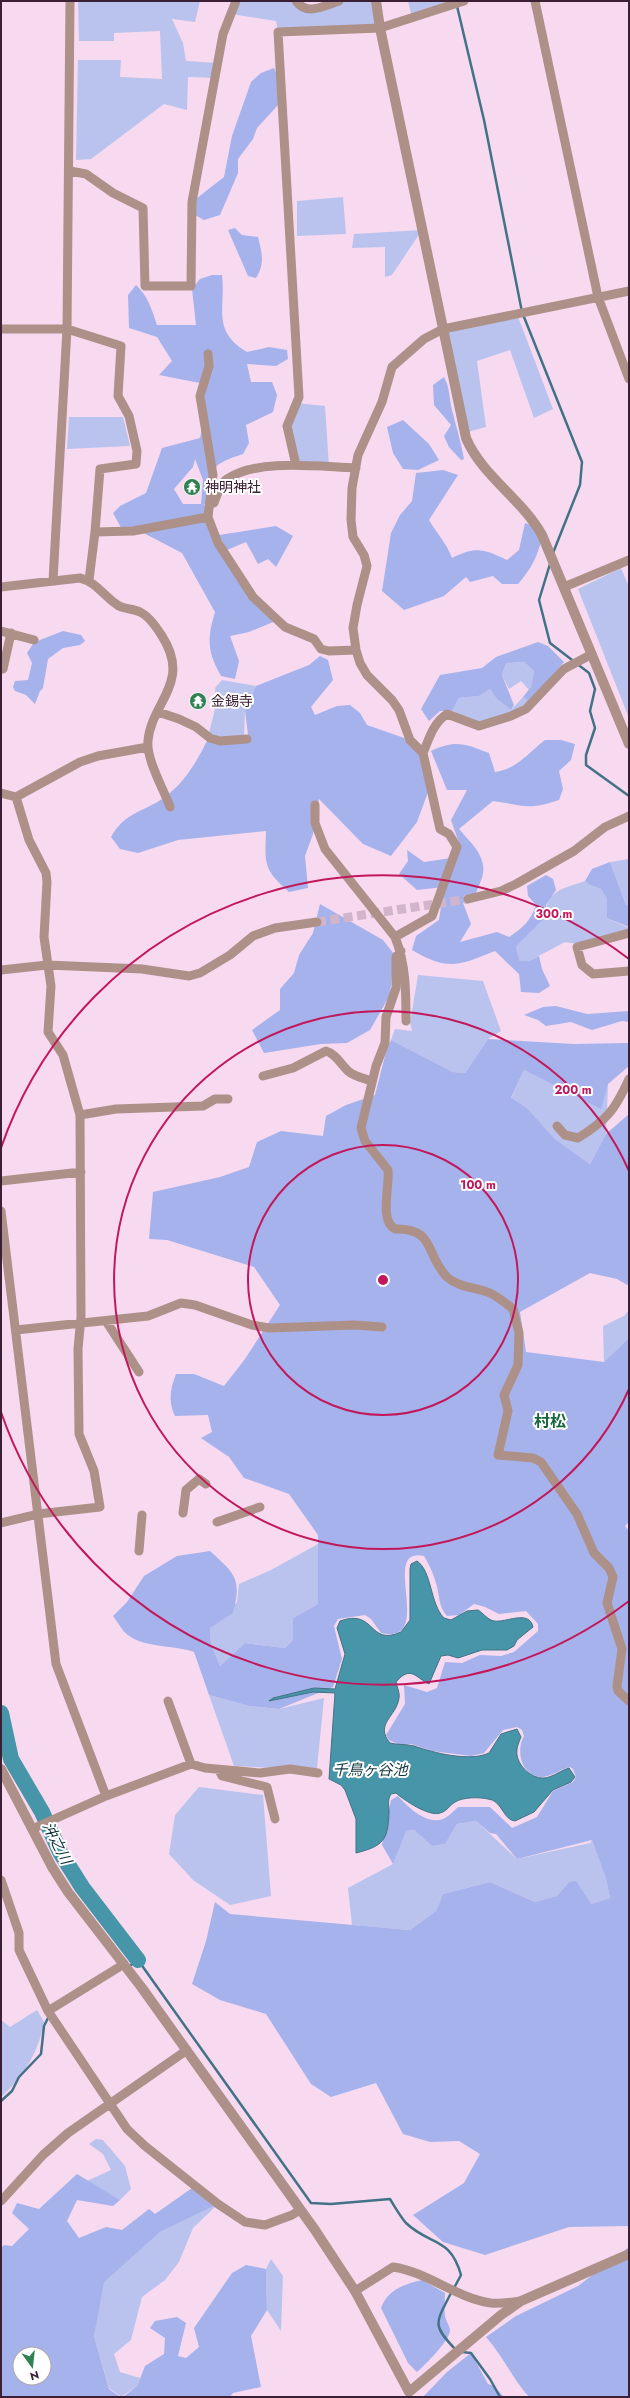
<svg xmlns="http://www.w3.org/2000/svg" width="630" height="2398" viewBox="0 0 630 2398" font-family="Jost,'Noto Sans JP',sans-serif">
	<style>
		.green { fill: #b9c3ee }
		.forest { fill: #a6b2eb; fill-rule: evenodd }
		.water { fill: #4695a8; stroke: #437286 }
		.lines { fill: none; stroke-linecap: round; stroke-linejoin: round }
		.stream { stroke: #437286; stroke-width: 2.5 }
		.river { stroke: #4695a8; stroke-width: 16 }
		.minor-tunnel { stroke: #d1b5cb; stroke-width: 9; stroke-dasharray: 9 4.5; stroke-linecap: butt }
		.minor { stroke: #ad9088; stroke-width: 9 }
		.tertiary { stroke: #ad9088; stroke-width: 10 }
		.ring { fill: none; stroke: #c2185b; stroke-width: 2 }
		.labels { text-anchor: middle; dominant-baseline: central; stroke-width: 4; stroke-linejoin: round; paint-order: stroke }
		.poi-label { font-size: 14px; fill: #3b2035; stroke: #fff; text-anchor: start }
		.water-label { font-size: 15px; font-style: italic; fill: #0f363e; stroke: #fff }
		.quarter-label { font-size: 16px; font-weight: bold; fill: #18663c; stroke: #fff }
		.centre { fill: #c2185b; stroke: #fff; stroke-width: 2 }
		.ring-label { font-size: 12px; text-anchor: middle; font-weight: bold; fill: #c2185b; stroke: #fff; stroke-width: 4; stroke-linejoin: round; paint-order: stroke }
	</style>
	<rect width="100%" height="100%" fill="#f7daf0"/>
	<!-- green -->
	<path class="green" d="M78,1H200L195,22L172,19L183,43L186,61L218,63L215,78L188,77L187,110L164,104L91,159L76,160L78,60H121L120,77L162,79L160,31L114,33V41H79Z
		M236,1H297L303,8L339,1H374L380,26L278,32L276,21L231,14Z
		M408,1H451L412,18Z
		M343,197L346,234L297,236V201Z
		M422,230L392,275L385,277V247L352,248L354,234Z
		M517,314L553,409L534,418L510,350L477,361L486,427L464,433L443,329Z
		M296,403L325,406L329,467L296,465L287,426Z
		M69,417H123L130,446L67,449Z
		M621,568L629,587V718L578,589Z
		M524,662L534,671L531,687L529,690L521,681L509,689L502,675L506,663Z
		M222,680L256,686L245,710L244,737L220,741L209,733L216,705L215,688Z
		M490,689L496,698L511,710L523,697L529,702L508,714L477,722L452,711L459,698L479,696Z
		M629,859V905H626L610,862Z
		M585,881L590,885L601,889L607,899V918L629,928V933L584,945L565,942L529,961H520L516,947L545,918C546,890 562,889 585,881Z
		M418,975L483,981L501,1031L488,1039L465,1073L453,1072L391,1040L395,1029L412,1031L410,1023Z
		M524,1070L600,1108L608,1084L606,1134L590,1164L555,1139L527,1108L511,1099Z
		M629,1310V1338L604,1362L603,1326L624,1316Z
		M318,1544V1604L293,1618V1640L285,1648L245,1643L220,1666L211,1644L210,1628L237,1602L239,1584L271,1570Z
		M209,1695L249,1706L279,1709L324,1698L317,1768L314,1770L234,1766Z
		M199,1787L263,1795L271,1896L230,1905L193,1880L169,1854L175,1815Z
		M476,1821L517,1859L590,1843L592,1840L606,1879L610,1898L591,1904L569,1882L557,1896L535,1902L490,1882L443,1894L436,1911L410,1930L352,1925L348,1888L393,1864L405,1831L414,1830L432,1846L445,1844L457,1824Z
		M37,2010L44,2022C39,2052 23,2077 1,2097V2020L10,2027Z
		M96,2139L103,2140L125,2166L131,2189L120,2200L87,2181L111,2170L103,2154L89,2144Z
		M218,2204L193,2228L179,2262L165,2280L142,2297L131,2340L114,2354L120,2372L140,2378L137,2386L121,2397L109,2388L94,2336L102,2281L160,2232Z
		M271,2259L283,2276L281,2331L267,2310L266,2269Z"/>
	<!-- forest -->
	<path class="forest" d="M274,68L281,84L278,105L257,128L253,139L238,159V173L220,215L204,220L195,215L192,202L224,177L232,136L251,82L261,73Z
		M235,228L242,235L258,237C262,253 265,264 256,278L248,276L228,230Z
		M212,275H222C226,308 211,331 247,352L269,347L287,350L288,359L276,366L247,364L251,382H272L277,395L273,412L246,425L249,443L243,454C209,465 211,469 206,502L204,505L212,507L211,524L246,586L278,620L249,632L230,636L239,661L235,679L221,676C207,651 207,639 215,612L182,553L132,527L124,533L113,513L120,506L146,493L162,448L200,438L204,419L205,384L159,375L172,361L157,337L129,328L128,295L136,285C148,296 152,310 157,325H196L192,289L200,279ZM195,459L203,480L201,504H183L174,489L193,467Z
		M444,377C450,388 449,398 452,410C456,426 461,442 464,459L461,460L449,447L444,436L451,425L434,405L433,385Z
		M403,420L429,444L439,460L418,470L403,469L393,453L387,427Z
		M443,470L458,475L429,520C437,534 446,542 452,558C476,546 484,549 507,560L519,550L525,523L531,525L542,535C539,555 531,569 518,584H502L493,576L470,582L466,577L444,596L404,610L382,591L391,533L400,515L412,501L416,473Z
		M276,526L293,536L276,567L268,559L258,564L246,542L227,550L219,535Z
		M63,631L81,635L85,641L80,645L63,648L48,659L43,688L40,691L35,704L26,695L15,691L13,687L15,681L28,680L32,663L27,653L33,644L40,640Z
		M538,642L548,646L564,662L529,702L523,697L531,687L534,671L524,662L506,663L502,675L514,705L511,710L496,698L490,689L479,696L459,698L452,711H440L429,721L421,709L440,675L482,668L496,657Z
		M320,656L328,660L333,680L311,707L315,715L337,706L350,705L360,713L367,725L410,740L423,753L431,784L417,822L391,856L363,844L319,799L313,834L305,856L308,888L289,892C263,869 265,864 266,831L178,840L138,853L120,849L111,837C124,814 139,813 159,801C184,785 196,763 209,737L214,742L248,735L245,710L256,686L309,665Z
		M545,740H561L575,744L571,760L559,771L563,789L559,800C527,811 523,805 493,801L459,829C469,841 486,855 483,873C482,881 477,888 475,897L463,903L471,924L460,942L497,932L509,937C522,928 531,921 536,905L528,896L527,886L546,875L553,879L556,890L546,905L545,918L516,947L520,961H529L539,956L542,969L550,986L539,993L521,992L519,974L495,951C458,966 448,971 412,950L416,936L439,920L444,887L417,890L399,874L408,861L407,850L424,862L458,857L459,843L451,820L467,790H447L431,751C455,739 466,744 489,753L495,772C517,769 528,753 545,740Z
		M610,862L626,905H629V927L607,918V899L601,889L590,885L585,881L592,869Z
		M320,904L383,940L394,954L390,995L370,1030L347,1043L321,1044L264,1053L252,1030L280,1010V989L294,973L299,955L313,933Z
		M556,1006L587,1014L629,1011V1022L622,1021L592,1030L571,1022L546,1026L538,1020L524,1015L543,1007Z
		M488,1039L574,1044L629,1043V1066L608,1084L601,1109L524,1070L511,1098L527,1108L555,1139L590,1164L606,1134L629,1114V1286L617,1279L590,1273L520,1312L526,1352L604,1362L629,1338V1522L625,1526L629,1531V2226L569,2227L485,2255L443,2242L413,2215L464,2183L480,2154L459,2141L430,2142L403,2134L376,2083L331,2097L311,2084L266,2014L220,2000L192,1984L206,1941L215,1902L230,1914L410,1930L436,1911L443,1894L490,1882L535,1902L557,1896L569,1882L576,1881L591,1904L610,1898L606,1879L592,1840L517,1859L496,1834L490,1833L476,1821L457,1824L445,1844L432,1846L414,1830L406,1831L393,1864L382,1845L391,1800L398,1796C408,1807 426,1825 443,1819C448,1817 454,1811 458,1807H490L512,1828L537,1817L553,1791L573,1782L576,1777L573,1769L570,1767C561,1769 552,1776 543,1777C522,1777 515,1752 524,1736L522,1730L517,1727L503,1730L484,1753L471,1756L432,1751L411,1744L400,1745L389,1740L386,1735L405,1704L404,1685L427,1692L437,1688L445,1662L462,1663L480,1655L501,1656L514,1652L538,1631V1624L526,1611L499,1614L485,1607L474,1604L459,1615L447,1616C438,1606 440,1596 436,1583C433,1573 429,1564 424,1556C378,1545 437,1646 381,1633L371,1619L365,1615L338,1619L334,1626L342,1659L333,1687L279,1709L249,1706L209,1695L194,1652C175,1645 144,1648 128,1635C122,1631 118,1622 113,1616L127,1602L144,1576L177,1556L210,1551C235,1574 242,1578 233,1613L210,1628L211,1644L220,1666L245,1643L285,1648L293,1640V1618L318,1604V1535L289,1494L244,1478L229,1457L201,1438L212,1432L208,1415L175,1416C168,1402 170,1389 176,1374H194L224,1386L245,1359L280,1305L254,1267L167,1240L149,1239L153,1192L220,1177L249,1167L257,1142L281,1131L323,1136L326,1116L346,1105L375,1095L386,1052L391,1040L453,1072L465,1073Z
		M77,2174L120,2200L113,2206L77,2200L67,2221L79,2238L106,2227L122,2230L149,2209L155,2214L195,2186L218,2204L160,2232L104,2282L94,2336L109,2389L120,2397H1V2248L4,2245L12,2246L29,2229L12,2213L17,2203L39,2209ZM20,2354H44V2378H20Z
		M629,2247V2397H529C512,2378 503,2356 486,2337L516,2316L578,2286Z
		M246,2265L266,2269L267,2310L251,2336L261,2387L233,2393L230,2397H123L137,2386L145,2366L164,2354L165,2338L150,2328L155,2321L177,2317L186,2323L178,2356L186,2358L199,2347L194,2328L232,2273Z
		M422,2280L445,2293C445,2301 444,2309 445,2316C446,2321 450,2326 450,2331C449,2341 425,2365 417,2372L408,2363L381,2308C388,2289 405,2284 422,2280Z
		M471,2353L488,2384L494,2386L504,2397H423L447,2372Z"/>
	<!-- water -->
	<path class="water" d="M417,1561C432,1571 430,1604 444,1618L451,1620L467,1611L478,1610C483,1613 488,1620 494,1621C506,1623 529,1609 533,1627L517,1640L514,1646L507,1650H482L458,1658L448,1655L441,1656L429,1684C417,1679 411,1664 396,1682C397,1687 400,1693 399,1698C397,1716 374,1724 390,1743C397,1745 407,1744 414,1746C434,1753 470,1762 489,1753L501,1734L517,1729L521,1737C519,1742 516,1748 517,1755C519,1768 535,1782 549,1777C556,1775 562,1770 569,1768L575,1777L571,1782L553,1790L534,1812L515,1821C503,1820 502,1800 488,1799C479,1797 463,1797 455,1802C450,1805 446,1812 440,1813C429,1817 404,1800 396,1793L391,1794C387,1801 389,1804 389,1812C388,1841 383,1846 356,1853V1819L345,1790L341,1785L329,1779L335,1693L313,1692L269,1701L273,1698L314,1688L335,1689L345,1654L337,1628L340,1621C376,1608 368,1647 401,1632L410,1620V1569L411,1564Z"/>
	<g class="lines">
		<!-- stream -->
		<path class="stream" d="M457,6L484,120L522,312L582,462L580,485L553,553
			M550,564L539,600L550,643L589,673L595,689L590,711L595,728L586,755V765L629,796
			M128,1967L138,1960L311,2203L331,2204L390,2199C395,2207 400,2216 406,2223C430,2246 450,2236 461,2275L454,2288
			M1,2101L12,2091L19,2077L41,2054L44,2026L49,2016
			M451,2293C436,2323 431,2324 456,2350
			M462,2352L471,2353L490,2379L500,2397"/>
		<!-- river -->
		<path class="river" d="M1,1713L11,1759L42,1812L60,1852L82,1887L138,1960"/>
		<!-- minor-tunnel -->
		<path class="minor-tunnel" d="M317,922L468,899"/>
		<!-- minor -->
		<path class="minor" d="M296,1C307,16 324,6 339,1
			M535,1L598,297L629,379
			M70,171L86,174L113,193L143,208L145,286H191L192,202L223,34L236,1
			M1,329H67L121,346L118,396L129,416L137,451L136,464L100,469L95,532L89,580
			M208,354L209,366L200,396L213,475L208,517L218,543L253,597L285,627L314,639L321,649L329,651L356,650
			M296,465L287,426L299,397L278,32L380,28L464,1
			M214,503C217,495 220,484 227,479C258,458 320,467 356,468
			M95,532L133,531L208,517
			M53,581L67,329L70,1
			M1,587L80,578C97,582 105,598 119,606C125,609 134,609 140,612C149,616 157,628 162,636C192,683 151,702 148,741C146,759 164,790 170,807
			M564,587L629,560
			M1,631L34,640
			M3,669L11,633
			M158,712L179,719L196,727L210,738L220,741L247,739
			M423,753C429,739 433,723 447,714L479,726L511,716L526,709L564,669L592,654
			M1,793L16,797L29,840L46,873L47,882L44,937L51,986L48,1032L63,1055L80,1115L81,1317L78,1349L79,1434L94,1471L100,1507L38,1514L1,1523
			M16,797L80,762L98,756L148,747
			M315,805V823L325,849L395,937C406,964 406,992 406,1021
			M468,899L501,891L516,884L574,851L605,827L629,816
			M629,933L577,947L582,965L593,974L629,971
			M395,937L432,916L457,847L449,834L440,829L423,753L410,740L399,710L392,700L367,675L360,663L356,650L353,628L357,605L367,566L364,555L353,537L351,520L352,488L358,455L382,402L392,367L424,339L443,329L629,291
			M401,951L396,957V988L386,1017L385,1043L376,1066L361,1128L365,1141L388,1170C390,1185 379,1221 395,1229C436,1228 425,1255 447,1277C458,1287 473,1287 487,1292C497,1295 505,1303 513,1309L519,1333L518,1365L504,1395L508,1411L498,1455L533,1458L541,1462L577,1514L594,1553L609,1568L613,1577L607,1603L622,1649L617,1686L618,1691L629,1701
			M1,970L47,965L142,969L189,976L200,973L230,955L253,936L275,928L317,922
			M263,1076L293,1068L326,1051C336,1054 340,1063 348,1071C355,1077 363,1078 372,1081
			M80,1115L116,1109L203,1106L215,1099H228
			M557,1126L565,1135L578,1138C607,1120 615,1110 629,1079
			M1,1181L81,1172
			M1,1211L56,1664L106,1796
			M106,1321L139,1372
			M16,1330L148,1316L181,1303L195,1305L252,1325L269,1328L355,1325L382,1327
			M183,1513L186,1490L199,1479L206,1484
			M217,1522L260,1507
			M139,1551L142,1515
			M168,1701L191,1764
			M219,1770L222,1776L267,1787L275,1819
			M32,1829L106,1796L191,1764L205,1768L260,1773L290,1769L318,1773
			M1,1880L19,1933V1950L48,2011L127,2129L145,2146L218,2204L245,2222L265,2225L292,2215L300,2210
			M48,2011L124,1964
			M1,2201L43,2155L68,2133L187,2050
			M355,2291L393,2267C428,2272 456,2298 491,2303C500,2304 512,2302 521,2301"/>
		<!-- tertiary -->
		<path class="tertiary" d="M376,1L380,28L466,438C482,476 522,499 542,535L629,744
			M1,1769L52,1867L68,1892L142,1988L315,2230L355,2291L409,2392L501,2315L521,2301L629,2254"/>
	</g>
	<!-- distance rings -->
	<g class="ring">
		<circle cx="383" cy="1280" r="135"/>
		<path d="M629 1389A269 269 0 1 1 629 1171"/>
		<path d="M629 1601A404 404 0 0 1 1 1412M1 1148A404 404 0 0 1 629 959"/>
	</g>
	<!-- icons -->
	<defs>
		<g id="temple-disc" transform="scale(0.9)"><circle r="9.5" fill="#308253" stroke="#fff"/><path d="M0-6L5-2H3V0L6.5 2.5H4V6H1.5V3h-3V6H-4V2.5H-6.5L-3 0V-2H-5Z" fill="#fff"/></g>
	</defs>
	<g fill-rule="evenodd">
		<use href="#temple-disc" x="192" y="487"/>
		<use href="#temple-disc" x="198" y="701"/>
	</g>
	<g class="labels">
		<!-- poi labels -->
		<g class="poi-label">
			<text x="205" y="487">神明神社</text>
			<text x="211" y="701">金錫寺</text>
		</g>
		<!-- water labels -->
		<g class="water-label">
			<text x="370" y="1770">千鳥ヶ谷池</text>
			<text transform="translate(57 1843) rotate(63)">沖之川</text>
		</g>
		<!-- quarter labels -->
		<g class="quarter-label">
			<text x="550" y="1421">村松</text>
		</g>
	</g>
	<circle cx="383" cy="1280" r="6" class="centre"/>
	<g class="ring-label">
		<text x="554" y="918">300 m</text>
		<text x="573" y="1094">200 m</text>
		<text x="478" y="1189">100 m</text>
	</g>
	<!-- border -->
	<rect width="630" height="2398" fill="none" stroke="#3b2035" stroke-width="4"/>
	<!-- north arrow -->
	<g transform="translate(32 2366) rotate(165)"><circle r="19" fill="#ffffff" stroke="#b1a6ae"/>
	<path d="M0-3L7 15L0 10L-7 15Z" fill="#308253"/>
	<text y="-6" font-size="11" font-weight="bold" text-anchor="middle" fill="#3b2035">N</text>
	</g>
</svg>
